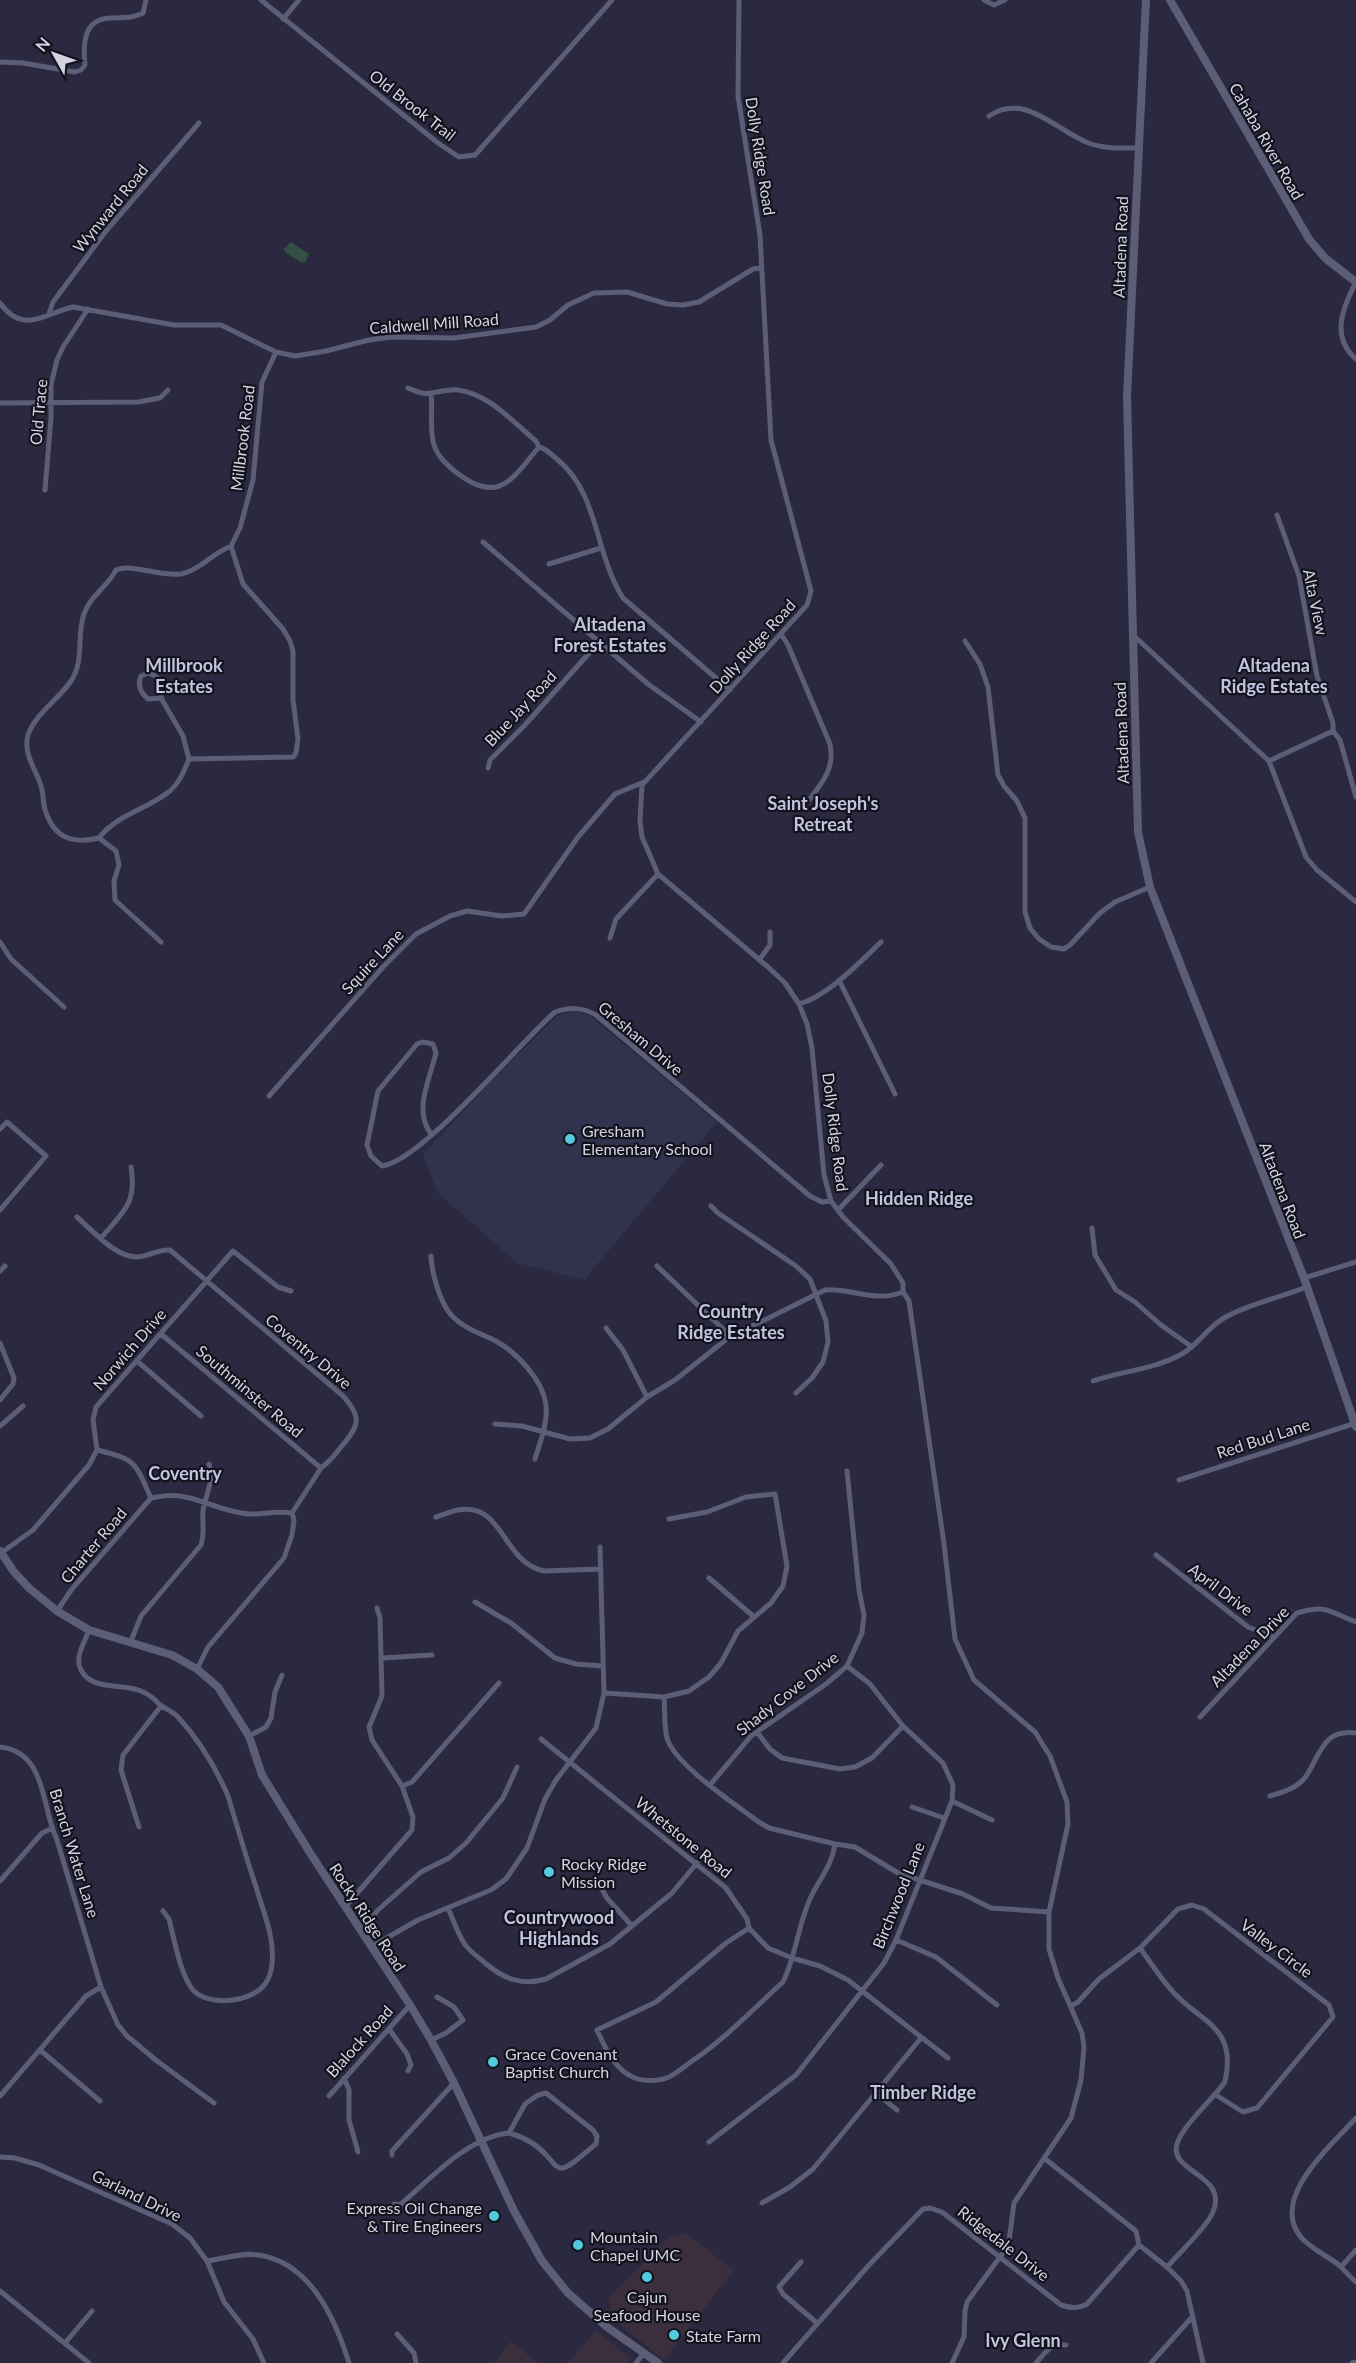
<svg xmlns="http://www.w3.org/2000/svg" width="1356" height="2363" viewBox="0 0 1356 2363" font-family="Lato,sans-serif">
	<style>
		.commercial { fill: #3b2f3d }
		.built { fill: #32314e }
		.green { fill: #325143 }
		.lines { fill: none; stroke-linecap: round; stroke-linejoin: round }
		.street { stroke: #5d5d77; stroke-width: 5 }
		.secondary { stroke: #5d5d77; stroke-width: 8 }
		.poi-dot { fill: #54cadd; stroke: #13131d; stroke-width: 2 }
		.labels { text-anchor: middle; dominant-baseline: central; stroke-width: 4.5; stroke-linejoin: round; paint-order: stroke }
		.street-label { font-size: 16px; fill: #d3d3e2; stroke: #13131d }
		.poi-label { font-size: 16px; fill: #d3d3e2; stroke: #13131d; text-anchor: start }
		.neighbourhood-label { font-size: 18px; font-weight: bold; fill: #c3c3e0; stroke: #13131d }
	</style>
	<rect width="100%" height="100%" fill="#2a2940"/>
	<!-- commercial -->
	<path class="commercial" d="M685,2233L734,2270L664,2360L614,2320L608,2299L668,2238Z
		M596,2331L632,2358L628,2363H567Z
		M511,2341L538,2363H494Z"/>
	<!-- built -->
	<path class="built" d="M573,1011L590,1016L717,1122L584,1280L517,1263L437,1192L423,1155L495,1077L557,1016Z"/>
	<!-- green -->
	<path class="green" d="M291,242L309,254L305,262L302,263L285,252L284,249Z"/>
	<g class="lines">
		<!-- street -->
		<path class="street" d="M261,0L438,143L459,157L475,155L612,0
			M739,0L738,96L760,235L771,440L811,591L807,605L642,785L640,821L642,837L658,874L768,967L785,983L799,1004L807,1024L812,1048L824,1175L831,1201L843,1217L891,1264L903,1283V1292L909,1301L944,1544L955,1639L974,1680L1035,1732L1050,1756L1067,1802L1068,1824L1049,1912V1949L1058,1978L1082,2033L1084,2047L1081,2080L1071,2118L1014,2203L1009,2241L1005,2250L967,2302L965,2311L964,2337L952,2363
			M984,0L994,5L1005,0
			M283,19L299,0
			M0,62L23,63L75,72L81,70L85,65C83,45 83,19 110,18C122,17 131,19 143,13L146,0
			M989,116C1026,91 1058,133 1091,144C1107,149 1122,148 1138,148
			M1356,282C1343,307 1330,337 1356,359
			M0,303C23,335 43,314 73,307L174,325H221L276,352L295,356L326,351L369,340L391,337L454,338L536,327L550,320L568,305L594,293L627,292L667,304L683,305L699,302L753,269L760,268
			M49,314L53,302L106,231L199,123
			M408,388C415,391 424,395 431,393C440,392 448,389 458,390C489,394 513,422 536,441L539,447C547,449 552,455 558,460C599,494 595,555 623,598L730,690
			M431,393C433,410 429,428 434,445C438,457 447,465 457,473C499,505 512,479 539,447
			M0,403L138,402L160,398L168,390
			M45,490L51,418V385L57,360L63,347L88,309
			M1277,515L1299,576L1317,676L1333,723V731L1340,740L1356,797
			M483,542L648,684L701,722
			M549,564L601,548
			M781,634L788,645L830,744C835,768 823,782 809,800
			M1132,634L1269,761L1306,857L1317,870L1356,902
			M965,641L980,664L988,687L998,775L1004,786L1017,801L1025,818V912L1030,928L1039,939L1051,947L1064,949L1070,945L1100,913L1115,902L1150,887
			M148,673C161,676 163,686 161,698L148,699C141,693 137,685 141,676Z
			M161,698L183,736L189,759
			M189,759L293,757L296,753L298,739L293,700V651L290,641L283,629L243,584L231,546L240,528L253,480L262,382L276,352
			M1269,761L1333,731
			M488,768L490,760L524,726L599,642
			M99,838C116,815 148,809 170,791C180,782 184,771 189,759
			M610,938L616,919L658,874
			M0,942L11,959L64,1007
			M161,942L115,900L114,881L119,865L116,851L99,838C69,845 52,836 44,806C43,798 43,790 40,783C35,768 23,753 28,735C35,714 59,699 71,681C85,660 76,637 84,614C90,596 108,586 116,570C131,563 160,577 181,574C200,570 213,553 231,546
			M759,960L770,945V932
			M839,980L895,1094
			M799,1004C828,996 860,962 881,942
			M269,1096L383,967L416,934L450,916L467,911L502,916L524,914L578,837L615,794L644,782
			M0,1129L7,1122L46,1156L0,1210
			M431,1134C413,1110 430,1079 436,1053L433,1044L423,1042L417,1044L378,1091L367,1145L371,1156L382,1166C422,1161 519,1043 555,1012C570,1007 582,1007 596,1015L810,1196L822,1202L831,1201
			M711,1206L718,1213L796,1266L810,1279L826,1321L828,1342L823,1362L812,1378L796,1393
			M838,1210L881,1165
			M77,1217C93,1231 116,1258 138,1257C150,1256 158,1249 170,1250L342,1395C363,1417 359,1426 341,1447C335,1455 329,1462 321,1468L292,1513L294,1520L292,1535L284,1558L208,1647L197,1669
			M1092,1228L1095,1255L1116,1290L1135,1302L1161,1325L1192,1347
			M101,1238C123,1212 137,1204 131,1167
			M431,1256C432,1274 440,1303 452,1316C465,1329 480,1333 496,1341C517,1353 543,1380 546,1405C548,1423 540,1442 535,1459
			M657,1266L724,1330L728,1338
			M0,1271L5,1266
			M1304,1278L1356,1262
			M606,1328L623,1350L647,1397
			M161,1334L321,1468
			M0,1343L14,1378L13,1384L0,1400
			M137,1361L201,1416
			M1093,1381C1122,1371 1155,1369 1182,1354C1198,1345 1208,1327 1224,1318C1247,1304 1280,1298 1306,1287
			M495,1424L522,1426L570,1439L590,1438L608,1429L647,1397L675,1380L728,1338L825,1290C852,1288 875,1303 903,1292
			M0,1426L23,1406
			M97,1450C137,1460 134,1461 151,1498
			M1179,1480L1356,1423
			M151,1498C163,1496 174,1494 185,1497C206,1501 227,1513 249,1514C264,1515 277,1510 292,1513
			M436,1517C443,1515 451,1511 458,1510C504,1502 502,1562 544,1571L601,1569
			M1,1553L33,1530L89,1465L97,1450L93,1420L96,1407L233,1251L278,1287L291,1291
			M1156,1555L1248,1627L1273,1637
			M709,1578L753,1616
			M475,1602L511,1623L555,1658L576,1664L602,1666
			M57,1611L72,1589L151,1498
			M89,1630C85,1642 74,1657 81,1670C92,1691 122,1683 141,1691C148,1694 154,1698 159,1704C165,1709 172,1711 178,1717C199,1740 216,1768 228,1796C237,1826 246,1857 256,1887C263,1911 275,1938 272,1963C272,1970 269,1979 265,1984C252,2002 210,2007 194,1991C181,1978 174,1938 169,1919L163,1911
			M131,1641L141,1616L201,1545C205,1533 202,1523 203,1511C205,1495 215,1481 209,1464
			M382,1658L432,1655
			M604,1693L664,1697L689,1691L709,1677L721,1663L738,1631L771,1603L783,1586L787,1566L775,1494L746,1497L707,1512L669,1519
			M664,1697C665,1710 664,1726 667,1738C674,1764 736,1805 759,1822L769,1828L835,1844L855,1847L898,1873L963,1894L991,1908L1049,1912
			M1200,1717L1297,1613C1329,1604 1328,1612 1356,1622
			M757,1732L770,1749L782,1758L840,1769L855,1767L872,1758L903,1726
			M249,1736L266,1727L271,1718L275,1692L282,1675
			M541,1739L726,1888L747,1919L749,1928L768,1948L792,1958L820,1966L848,1980L948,2058
			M0,1747C47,1752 41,1807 57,1840L101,1987L118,2025L127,2036L157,2061L214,2103
			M710,1785L751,1736L826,1684L847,1666L862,1633L864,1615L859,1590L847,1471
			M402,1786L412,1782L499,1683
			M1270,1796C1282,1792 1295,1789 1304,1779C1320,1758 1321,1728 1356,1733
			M952,1801L992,1820
			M912,1807L944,1818
			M139,1827L121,1770L123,1755L161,1706
			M0,1881L42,1833L51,1829
			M598,1882L607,1898L632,1926
			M345,1907L412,1830L413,1817L402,1786L372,1740L369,1727L382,1696L380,1618L377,1608
			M448,1908C453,1919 457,1932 464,1943C469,1951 477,1956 485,1963C504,1979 521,1986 546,1979L610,1944L672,1893L697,1863
			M749,1928L726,1943L656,2002L597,2030C605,2047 612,2065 629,2075C640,2082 657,2082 669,2077C677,2073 685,2066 692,2061C725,2039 753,2009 783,1982C796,1956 798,1925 810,1899C819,1879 832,1866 835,1844
			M361,1931L378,1910L421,1872L449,1858L466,1843L503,1798L517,1767
			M896,1940L936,1957L997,2005
			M371,1947L418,1920L491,1890L506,1879L527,1848L545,1799L556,1780L596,1728L604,1693L600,1547
			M1140,1948C1151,1963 1161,1979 1174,1993C1203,2024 1237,2027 1225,2082C1213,2099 1182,2126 1177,2144C1168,2173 1231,2174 1212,2214C1205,2229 1179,2253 1167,2267
			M1071,2006L1078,2002L1099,1979L1140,1948L1178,1909L1192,1905L1204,1909L1329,2005L1333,2017L1257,2108L1243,2112L1216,2095
			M389,2029L407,2054L411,2065L408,2071
			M431,2040L446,2033L463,2020L454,2007L437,1997
			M40,2050L100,2101
			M344,2078L349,2090V2120L358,2152
			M876,2093L897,2110
			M0,2096L86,1996L101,1987
			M329,2096L410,2005
			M1356,2118C1332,2145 1270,2197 1300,2236C1310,2249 1327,2255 1340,2266C1345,2271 1350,2277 1356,2282
			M709,2142L796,2075L884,1963L896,1940L952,1801L953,1785L943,1763L903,1726L870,1684L847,1666
			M392,2155V2151L454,2083
			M0,2157L15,2158L39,2165L172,2224L190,2238L207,2261L224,2302L253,2339L264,2363
			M1044,2158L1136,2231L1139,2245L1167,2267L1181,2281L1187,2291L1203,2363
			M762,2203L790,2187L813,2169L921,2038
			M394,2204L400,2205C430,2179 468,2137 509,2133L525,2104L538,2095L546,2093L593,2130L597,2136L596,2144C589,2149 570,2168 562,2168C555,2168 552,2161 548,2157C538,2145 524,2137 509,2133
			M207,2261C222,2259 242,2252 258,2255C310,2262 335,2318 349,2363
			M801,2262L779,2287L783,2294L817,2323
			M1341,2267L1356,2250
			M0,2291L89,2363
			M397,2334L414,2353L416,2363
			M65,2343L92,2311
			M636,2363L643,2354
			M783,2363L869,2265L923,2209L930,2208L942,2212L1061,2305C1071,2308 1077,2309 1087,2304L1139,2245
			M1036,2363C1046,2352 1050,2343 1066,2345
			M1151,2363L1193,2316
			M1352,2363L1356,2362"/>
		<!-- secondary -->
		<path class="secondary" d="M1146,0L1127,397L1138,832L1150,887L1304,1278L1356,1427
			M1170,0L1309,239L1325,258L1356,282
			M0,1551L14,1572L29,1588L57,1611L89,1630L172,1655L197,1669L218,1687L249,1736L262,1775L312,1856L410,2005L431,2040L454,2083L514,2211L542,2261L568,2293L607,2327L658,2363"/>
	</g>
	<!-- markers -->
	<g class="poi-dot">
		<circle cx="570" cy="1139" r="6"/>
		<circle cx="549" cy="1872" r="6"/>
		<circle cx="493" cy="2062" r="6"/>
		<circle cx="494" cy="2216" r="6"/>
		<circle cx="578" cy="2245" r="6"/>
		<circle cx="647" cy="2277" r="6"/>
		<circle cx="674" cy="2335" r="6"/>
	</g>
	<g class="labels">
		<!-- street labels -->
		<g class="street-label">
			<text transform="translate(413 105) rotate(38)">Old Brook Trail</text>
			<text transform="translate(1267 141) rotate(60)">Cahaba River Road</text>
			<text transform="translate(761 156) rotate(81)">Dolly Ridge Road</text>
			<text transform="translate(110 208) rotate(-51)">Wynward Road</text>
			<text transform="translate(1120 247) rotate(-88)">Altadena Road</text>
			<text transform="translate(434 323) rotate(-4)">Caldwell Mill Road</text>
			<text transform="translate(38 412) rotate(-85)">Old Trace</text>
			<text transform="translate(242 438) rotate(-83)">Millbrook Road</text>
			<text transform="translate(1316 602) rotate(78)">Alta View</text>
			<text transform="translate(752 646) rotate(-48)">Dolly Ridge Road</text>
			<text transform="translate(520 708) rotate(-47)">Blue Jay Road</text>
			<text transform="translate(1121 733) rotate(-92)">Altadena Road</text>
			<text transform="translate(372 961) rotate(-47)">Squire Lane</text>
			<text transform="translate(641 1038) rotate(40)">Gresham Drive</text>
			<text transform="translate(836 1132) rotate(83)">Dolly Ridge Road</text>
			<text transform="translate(1283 1190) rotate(69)">Altadena Road</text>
			<text transform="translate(129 1349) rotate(-49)">Norwich Drive</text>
			<text transform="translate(309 1351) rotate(40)">Coventry Drive</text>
			<text transform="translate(250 1391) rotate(40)">Southminster Road</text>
			<text transform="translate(1263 1438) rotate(-18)">Red Bud Lane</text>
			<text transform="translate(93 1545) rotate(-50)">Charter Road</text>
			<text transform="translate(1221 1589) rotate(37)">April Drive</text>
			<text transform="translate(1249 1646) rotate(-46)">Altadena Drive</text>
			<text transform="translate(787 1693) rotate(-38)">Shady Cove Drive</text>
			<text transform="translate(684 1837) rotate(39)">Whetstone Road</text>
			<text transform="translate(75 1853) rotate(73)">Branch Water Lane</text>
			<text transform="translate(898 1895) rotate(-68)">Birchwood Lane</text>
			<text transform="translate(368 1917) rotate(57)">Rocky Ridge Road</text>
			<text transform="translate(1277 1948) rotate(37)">Valley Circle</text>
			<text transform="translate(359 2041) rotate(-48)">Blalock Road</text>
			<text transform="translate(137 2195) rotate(26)">Garland Drive</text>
			<text transform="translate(1004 2243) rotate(38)">Ridgedale Drive</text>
		</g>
		<!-- poi labels -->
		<g class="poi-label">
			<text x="582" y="1130">Gresham<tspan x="582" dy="18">Elementary School</tspan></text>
			<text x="561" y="1863">Rocky Ridge<tspan x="561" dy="18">Mission</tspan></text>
			<text x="505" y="2053">Grace Covenant<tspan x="505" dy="18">Baptist Church</tspan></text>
			<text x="482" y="2207" text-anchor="end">Express Oil Change<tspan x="482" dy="18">&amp; Tire Engineers</tspan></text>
			<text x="590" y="2236">Mountain<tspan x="590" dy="18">Chapel UMC</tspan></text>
			<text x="647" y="2296" text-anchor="middle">Cajun<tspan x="647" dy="18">Seafood House</tspan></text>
			<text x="686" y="2335">State Farm</text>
		</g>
		<!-- neighbourhood labels -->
		<g class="neighbourhood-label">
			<text x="610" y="624">Altadena<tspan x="610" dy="21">Forest Estates</tspan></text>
			<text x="184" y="665">Millbrook<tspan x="184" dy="21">Estates</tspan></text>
			<text x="1274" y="665">Altadena<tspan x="1274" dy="21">Ridge Estates</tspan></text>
			<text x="823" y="803">Saint Joseph's<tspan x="823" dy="21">Retreat</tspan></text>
			<text x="919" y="1198">Hidden Ridge</text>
			<text x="731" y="1311">Country<tspan x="731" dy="21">Ridge Estates</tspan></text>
			<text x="185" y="1473">Coventry</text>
			<text x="559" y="1917">Countrywood<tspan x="559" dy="21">Highlands</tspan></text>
			<text x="923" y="2092">Timber Ridge</text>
			<text x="1023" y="2340">Ivy Glenn</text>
		</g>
	</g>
	<!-- north arrow -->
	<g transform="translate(54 54) rotate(310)" stroke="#13131d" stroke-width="4.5" paint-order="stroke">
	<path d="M0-4.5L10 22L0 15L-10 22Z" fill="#d3d3e2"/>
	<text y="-9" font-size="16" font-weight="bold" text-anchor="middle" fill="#d3d3e2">N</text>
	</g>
</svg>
